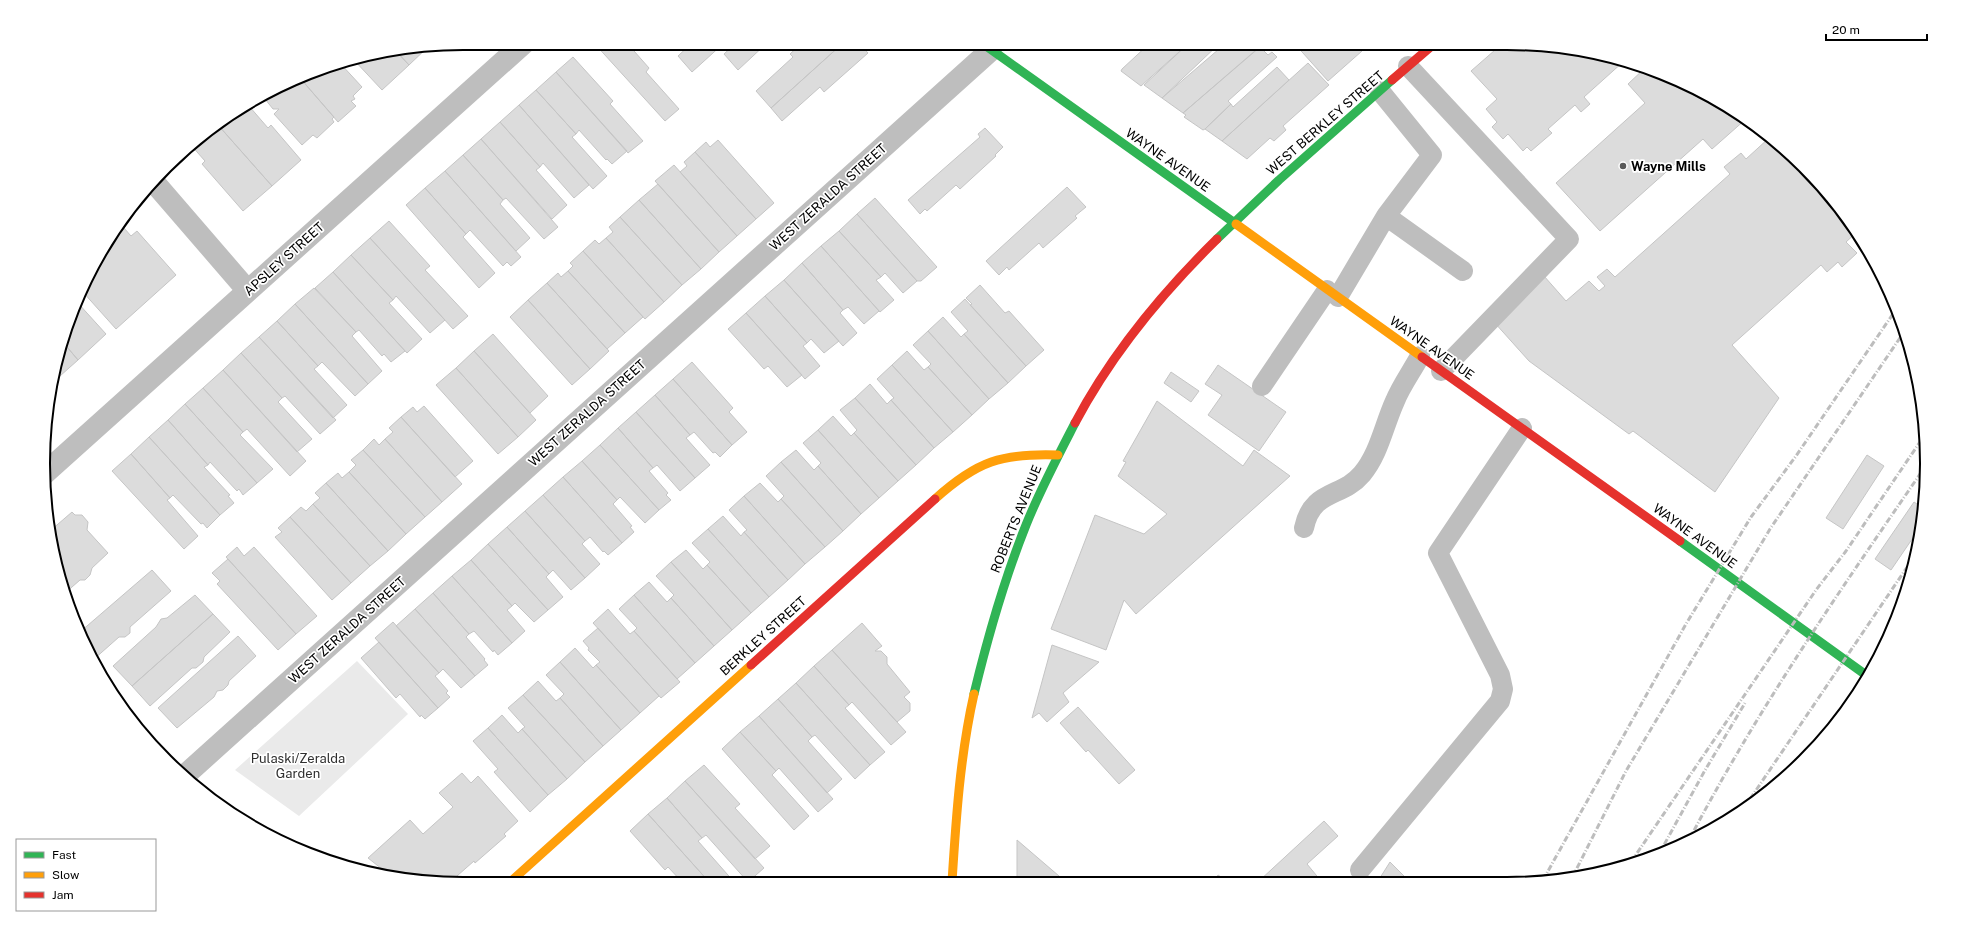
<svg xmlns="http://www.w3.org/2000/svg" width="1970" height="927" viewBox="0 0 1970 927" font-family="'Public Sans',sans-serif">
	<style>
		.green { fill: #eaeaea }
		.building { fill: #dcdcdc; stroke: #c5c5c5 }
		.lines { fill: none; stroke-linecap: round; stroke-linejoin: round }
		.lane { stroke: #bebebe; stroke-width: 20 }
		.street { stroke: #bebebe; stroke-width: 22 }
		.fast { stroke: #30b455; stroke-width: 9 }
		.slow { stroke: #ff9f0a; stroke-width: 9 }
		.jam { stroke: #e5322d; stroke-width: 9 }
		.rail { stroke: #bdbdbd; stroke-width: 3; stroke-dasharray: 6 2 1 2; stroke-linecap: butt }
		.poi-dot { fill: #595959; stroke: #fff; stroke-width: 1.5 }
		.labels { text-anchor: middle; dominant-baseline: central; stroke-width: 3.5; stroke-linejoin: round; paint-order: stroke }
		.street-label { font-size: 13px; fill: #000; stroke: #fff }
		.poi-label { font-size: 13px; font-weight: bold; fill: #000; stroke: #fff; text-anchor: start }
		.park-label { font-size: 13px; fill: #2f2f2f; stroke: #fff }
		.rim { fill: none; stroke: #000; stroke-width: 2 }
	</style>
	<rect width="100%" height="100%" fill="#fff"/>
	<!-- green -->
	<path class="green" d="M357,661L408,714L299,816L235,770Z"/>
	<!-- building -->
	<path class="building" d="M594,43H627L649,68L646,72L679,109L665,121Z
		M692,43H724L692,72L678,56Z
		M736,43H767L738,70L724,54Z
		M802,43H843L771,108L756,91L793,57L790,54Z
		M843,43H859L868,53L824,92L820,87L782,121L771,108Z
		M1150,43H1189L1141,86L1121,71L1122,69Z
		M1189,43H1220L1162,98L1144,85Z
		M1226,43H1264L1183,113L1162,98Z
		M1294,43H1355L1362,51L1328,81Z
		M1503,43L1588,51L1623,62L1584,97L1590,104L1581,112L1575,105L1548,129L1552,133L1531,151L1527,147L1523,151L1508,134L1503,139L1492,127L1497,122L1486,109L1497,99L1471,71Z
		M429,46L409,65L395,50Z
		M1260,47L1268,55L1272,52L1277,57L1228,101L1231,104L1205,129L1203,130L1184,117L1186,115L1183,113Z
		M395,50L409,65L382,90L353,59L382,51Z
		M573,57L613,101L610,104L643,141L628,153L556,72Z
		M339,62L362,87L353,96L355,99L351,101L356,106L338,122L300,78L328,65Z
		M1308,63L1329,85L1283,126L1286,130L1274,141L1270,138L1247,159L1222,141Z
		M1277,67L1289,80L1222,141L1205,129L1231,104L1233,107Z
		M1645,68L1667,75L1740,114L1746,119L1712,149L1703,139L1600,231L1556,183L1645,103L1628,84Z
		M556,72L627,151L612,164L607,159L606,160L579,130L576,134L536,90Z
		M300,78L334,117L332,119L334,122L317,138L313,135L302,145L274,114L279,109H273L265,99L267,93Z
		M536,90L576,134L572,137L607,176L593,189L519,105Z
		M519,105L589,185L574,198L543,163L540,167L500,122Z
		M249,106L268,128L271,125L301,160L272,186L218,125L243,107L245,109Z
		M500,122L540,167L536,170L567,205L552,219L481,139Z
		M218,125L272,186L243,211L202,164L205,161L190,144Z
		M985,128L1003,147L995,155L996,156L960,189L956,185L927,211L925,209L920,214L908,200L980,137L978,134Z
		M1769,138L1804,166L1856,230L1857,232L1846,242L1857,253L1842,267L1838,262L1827,272L1821,265L1732,345L1779,398L1715,492L1633,431L1629,434L1529,361L1494,322L1544,276L1566,301L1589,281L1599,291L1605,286L1597,277L1607,269L1615,277L1730,174L1724,167L1741,153L1746,159Z
		M481,139L558,227L544,239L506,198L503,200L463,155Z
		M718,140L774,203L756,219L695,152L706,142L710,147Z
		M695,152L756,219L737,236L680,172L687,166L684,162Z
		M463,155L503,200L500,204L530,238L516,251L445,171Z
		M674,165L737,236L719,252L655,181Z
		M445,171L521,257L511,266L507,262L503,266L470,230L466,234L425,188Z
		M658,184L719,252L701,269L639,200Z
		M1067,187L1086,207L1075,216L1077,218L1043,248L1039,243L1009,270L1007,267L999,275L986,261Z
		M425,188L466,234L463,237L495,273L479,288L406,205Z
		M875,198L937,267L921,281H917L857,214Z
		M639,200L701,269L682,285L620,217Z
		M857,214L917,281L903,293L885,273L881,277L839,231Z
		M620,217L682,285L664,302L606,238L613,232L609,227Z
		M389,221L430,266L425,270L468,316L453,329L370,238Z
		M118,228L120,231L124,228L131,236L137,231L176,275L116,329L82,291L99,253Z
		M839,231L881,277L876,280L894,300L880,312L821,246Z
		M370,238L445,320L430,333L396,296L393,300L351,255Z
		M606,238L664,302L645,319L583,251L595,240L599,244Z
		M821,246L879,311L864,324L848,307L843,310L802,263Z
		M583,251L643,317L625,333L568,271L573,266L570,263Z
		M351,255L393,300L389,303L422,339L407,353L333,272Z
		M802,263L843,310L840,313L857,333L843,346L784,280Z
		M568,271L625,333L607,349L547,283L558,273L561,277Z
		M333,272L405,351L391,362L384,354L382,356L359,330L356,332L315,288Z
		M784,280L839,341L824,353L811,339L807,343L765,296Z
		M547,283L609,351L590,369L528,300Z
		M980,285L1005,313L1009,311L1044,350L1026,366L970,305L972,304L966,298Z
		M314,288L356,332L352,336L382,371L368,384L295,304Z
		M765,296L807,343L803,346L820,366L805,379L746,313Z
		M965,299L1026,366L1008,383L964,334L968,331L951,312Z
		M528,300L590,369L572,385L510,317Z
		M77,302L106,334L78,360L62,341L65,328Z
		M295,304L368,384L355,396L322,362L318,366L277,321Z
		M746,313L802,375L787,387L768,366L764,369L728,329Z
		M943,317L961,337L964,334L1008,383L989,399L928,331Z
		M277,321L318,366L314,369L347,405L333,418L259,337Z
		M928,331L989,399L972,415L928,367L931,364L913,345Z
		M493,334L548,396L530,413L474,351Z
		M259,337L336,420L320,434L285,396L282,398L241,353Z
		M62,341L78,360L51,384V382Z
		M474,351L536,420L518,437L456,368Z
		M907,351L924,370L928,367L972,415L953,432L892,365Z
		M241,353L282,398L278,402L312,439L297,452L223,370Z
		M692,362L733,408L729,412L747,432L732,445L673,379Z
		M892,365L953,432L934,448L891,400L894,398L877,379Z
		M1218,365L1286,412L1259,451L1208,415L1222,395L1205,384Z
		M456,368L518,437L498,454L436,385Z
		M223,370L306,461L290,476L247,429L243,432L203,388Z
		M1171,372L1199,391L1191,402L1164,383Z
		M673,379L732,445L720,457L715,452L713,453L694,432L690,435L655,395Z
		M870,384L887,404L891,400L934,448L916,465L855,398Z
		M203,388L243,432L240,435L273,469L257,483L185,404Z
		M655,395L690,435L686,438L710,465L695,478L636,412Z
		M855,398L916,465L898,481L854,433L857,430L840,410Z
		M1157,401L1243,466L1254,450L1290,476L1136,614L1124,600L1106,650L1051,629L1095,515L1144,534L1167,514L1118,476L1126,462L1123,461Z
		M185,404L257,483L243,495L239,489L237,491L210,462L208,465L168,420Z
		M424,406L473,461L455,477L401,417L413,407L417,412Z
		M636,412L695,478L680,491L657,465L653,468L618,428Z
		M833,416L851,436L854,433L898,481L879,498L818,430Z
		M401,417L462,484L442,502L385,439L393,432L389,428Z
		M168,420L208,465L204,467L230,495L228,496L234,503L220,515L149,437Z
		M618,428L653,468L649,471L668,493L666,495L671,500L659,510L600,445Z
		M818,430L879,498L861,514L818,466L821,463L803,443Z
		M149,437L220,515L207,528L203,523L201,524L173,495L170,498L131,454Z
		M374,439L379,445L385,439L442,502L425,517L363,450Z
		M600,445L659,510L645,523L620,497L617,500L582,461Z
		M363,450L425,517L406,534L349,472L356,465L351,460Z
		M796,450L814,470L818,466L861,514L843,531L781,462Z
		M131,454L170,498L167,500L198,536L184,549L112,471Z
		M1867,455L1884,466L1843,529L1826,518Z
		M582,461L617,500L613,504L632,526L630,527L634,532L622,543L563,477Z
		M781,462L843,531L825,547L781,499L784,496L766,476Z
		M349,472L406,534L388,551L326,483L338,473L342,478Z
		M563,477L622,543L608,555L604,551L603,552L590,537L585,541L543,495Z
		M326,483L388,551L370,566L313,504L320,498L315,493Z
		M760,483L778,502L781,499L825,547L805,564L744,496Z
		M543,495L585,541L582,544L600,564L585,578L525,511Z
		M744,496L805,564L788,580L744,532L747,530L729,510Z
		M1914,502L1923,508L1921,526L1891,570L1875,559Z
		M313,504L370,566L351,583L290,517L301,507L306,511Z
		M525,511L585,578L571,590L553,570L549,574L507,527Z
		M72,512L75,515H82L88,522L87,530L108,553L92,568L90,575L85,580H80L64,594L50,531Z
		M723,516L741,536L744,532L788,580L769,597L708,529Z
		M290,517L351,583L332,600L275,537L282,532L278,528Z
		M507,527L549,574L546,577L563,597L548,610L488,544Z
		M708,529L769,597L751,613L707,565L710,562L692,543Z
		M488,544L548,610L534,622L515,603L512,606L471,560Z
		M237,547L244,556L254,547L317,616L296,634L226,557Z
		M686,550L703,569L707,565L751,613L732,630L671,562Z
		M228,559L296,634L278,650L217,584L220,581L212,573Z
		M471,560L512,606L507,610L525,631L512,643L452,576Z
		M671,562L732,630L714,646L671,598L674,595L656,576Z
		M152,570L171,591L130,627V633L125,637H119L93,660L80,632Z
		M452,576L512,643L498,655L494,650L493,652L474,631L469,634L433,593Z
		M649,582L667,602L671,598L714,646L695,663L634,595Z
		M433,593L469,634L466,637L485,659L484,660L488,665L475,676L415,609Z
		M195,595L213,614L132,686L113,666L156,627L161,619L167,618Z
		M634,595L695,663L677,679L634,631L637,628L619,609Z
		M415,609L475,676L461,688L443,669L439,673L396,626Z
		M608,609L630,634L634,631L680,682L661,698L593,623Z
		M213,614L230,632L204,657L203,662L196,668H192L150,706L132,686Z
		M393,622L439,673L435,676L448,691L446,693L450,697L438,708L375,638Z
		M862,623L882,646L875,651H881L887,657V664L910,692L904,697L910,703V711L897,722L832,650Z
		M598,628L659,696L640,713L596,665L600,662L588,650L589,648L583,641Z
		M238,636L256,656L229,681L228,685L223,690L217,691L214,697L177,728L158,708Z
		M379,642L438,708L425,719L421,715L420,717L400,694L396,698L361,658Z
		M1052,645L1099,662L1063,693L1069,702L1047,722L1039,713L1032,718Z
		M575,648L593,668L596,665L640,713L621,730L560,662Z
		M832,650L906,732L891,745L852,702L849,705L814,666Z
		M560,662L621,730L603,746L560,698L564,694L546,675Z
		M814,666L849,705L845,708L885,752L870,765L796,683Z
		M538,681L556,701L560,698L603,746L585,762L523,695Z
		M796,683L870,765L855,779L815,735L812,737L778,699Z
		M523,695L585,762L567,779L522,729L525,727L508,708Z
		M778,699L812,737L808,741L842,779L827,793L759,716Z
		M1078,707L1135,770L1119,784L1088,750L1086,752L1060,723Z
		M502,715L518,733L522,729L567,779L548,795L488,728Z
		M759,716L833,799L818,812L779,768L776,771L740,732Z
		M488,728L548,795L530,812L494,772L498,769L473,741Z
		M740,732L776,771L772,775L809,816L794,830L722,749Z
		M704,765L740,804L735,808L770,846L755,859L685,781Z
		M462,773L471,783L478,776L518,821L504,834L506,836L475,863L474,861L449,883L392,877L368,858L410,820L423,834L453,807L439,793Z
		M685,781L764,868L748,882L706,835L702,838L667,798Z
		M667,798L702,838L698,841L735,883H710L648,814Z
		M648,814L710,883H683L668,867L665,870L630,831Z
		M1324,821L1338,836L1307,864L1321,881H1259Z
		M1017,840L1066,882H1017Z
		M1390,862L1409,881H1378Z
		M1218,875L1227,881L1213,882Z"/>
	<g class="lines">
		<!-- lane -->
		<path class="lane" d="M1408,66L1569,239L1441,371
			M1380,91L1432,155L1386,216L1463,271
			M1338,297L1386,216
			M1262,386L1327,290
			M1304,528C1312,489 1342,498 1362,474C1379,454 1384,425 1395,401C1401,386 1412,371 1420,356
			M1360,870L1500,701L1503,689L1500,675L1438,553L1522,428"/>
		<!-- street -->
		<path class="street" d="M153,181L248,291
			M44,474L524,43
			M183,777L991,50"/>
		<!-- fast -->
		<path class="fast" d="M982,43L1236,224
			M1217,239L1279,180L1392,80
			M1680,541L1866,675
			M974,694C988,636 1004,580 1026,525C1040,490 1058,456 1075,423"/>
		<!-- slow -->
		<path class="slow" d="M1236,224L1422,357
			M935,499C977,461 1002,453 1058,455
			M952,882C956,819 960,756 974,694
			M508,884L751,665"/>
		<!-- jam -->
		<path class="jam" d="M1392,80L1435,43
			M1422,357L1680,541
			M1075,423C1112,353 1161,294 1217,239
			M751,665L935,499"/>
		<!-- rail -->
		<path class="rail" d="M1744,808L1916,554
			M1689,840C1758,708 1843,586 1927,464
			M1659,854L1704,772L1745,703
			M1631,862L1816,590L1846,551L1924,436
			M1572,878L1626,771L1770,529L1904,332
			M1543,880L1686,624L1751,517L1796,456L1897,308"/>
	</g>
	<!-- markers -->
	<circle class="poi-dot" cx="1623" cy="166" r="4"/>
	<g class="labels">
		<!-- street labels -->
		<g class="street-label">
			<text transform="translate(1325 123) rotate(-41)">WEST BERKLEY STREET</text>
			<text transform="translate(1168 160) rotate(35)">WAYNE AVENUE</text>
			<text transform="translate(828 197) rotate(-42)">WEST ZERALDA STREET</text>
			<text transform="translate(284 259) rotate(-42)">APSLEY STREET</text>
			<text transform="translate(1432 348) rotate(35)">WAYNE AVENUE</text>
			<text transform="translate(587 413) rotate(-42)">WEST ZERALDA STREET</text>
			<text transform="translate(1016 519) rotate(-68)">ROBERTS AVENUE</text>
			<text transform="translate(1695 536) rotate(36)">WAYNE AVENUE</text>
			<text transform="translate(347 630) rotate(-42)">WEST ZERALDA STREET</text>
			<text transform="translate(763 636) rotate(-42)">BERKLEY STREET</text>
		</g>
		<!-- poi labels -->
		<g class="poi-label">
			<text x="1631" y="166">Wayne Mills</text>
		</g>
		<!-- park labels -->
		<g class="park-label">
			<text x="298" y="758">Pulaski/Zeralda<tspan x="298" dy="15">Garden</tspan></text>
		</g>
	</g>
	<!-- crop -->
	<path d="M0 0H1970V927H0ZM463 50H1507A413 413 0 0 1 1920 463V464A413 413 0 0 1 1507 877H463A413 413 0 0 1 50 464V463A413 413 0 0 1 463 50Z" fill="#fff" fill-rule="evenodd"/>
	<path class="rim" d="M463 50H1507A413 413 0 0 1 1920 463V464A413 413 0 0 1 1507 877H463A413 413 0 0 1 50 464V463A413 413 0 0 1 463 50Z"/>
	<!-- legend -->
	<rect x="16" y="839" width="140" height="72" fill="#ffffff" stroke="#999999"/>
	<rect x="24" y="852" width="20" height="6" fill="#30b455" stroke="#999999"/>
	<text x="52" y="859" font-size="12" fill="#000000">Fast</text>
	<rect x="24" y="872" width="20" height="6" fill="#ff9f0a" stroke="#999999"/>
	<text x="52" y="879" font-size="12" fill="#000000">Slow</text>
	<rect x="24" y="892" width="20" height="6" fill="#e5322d" stroke="#999999"/>
	<text x="52" y="899" font-size="12" fill="#000000">Jam</text>
	<!-- scale -->
	<path d="M1826 34v6h101v-6" fill="none" stroke="#000000" stroke-width="2"/>
	<text x="1832" y="34" font-size="12" fill="#000000" stroke="#ffffff" stroke-width="3" paint-order="stroke">20 m</text>
</svg>
